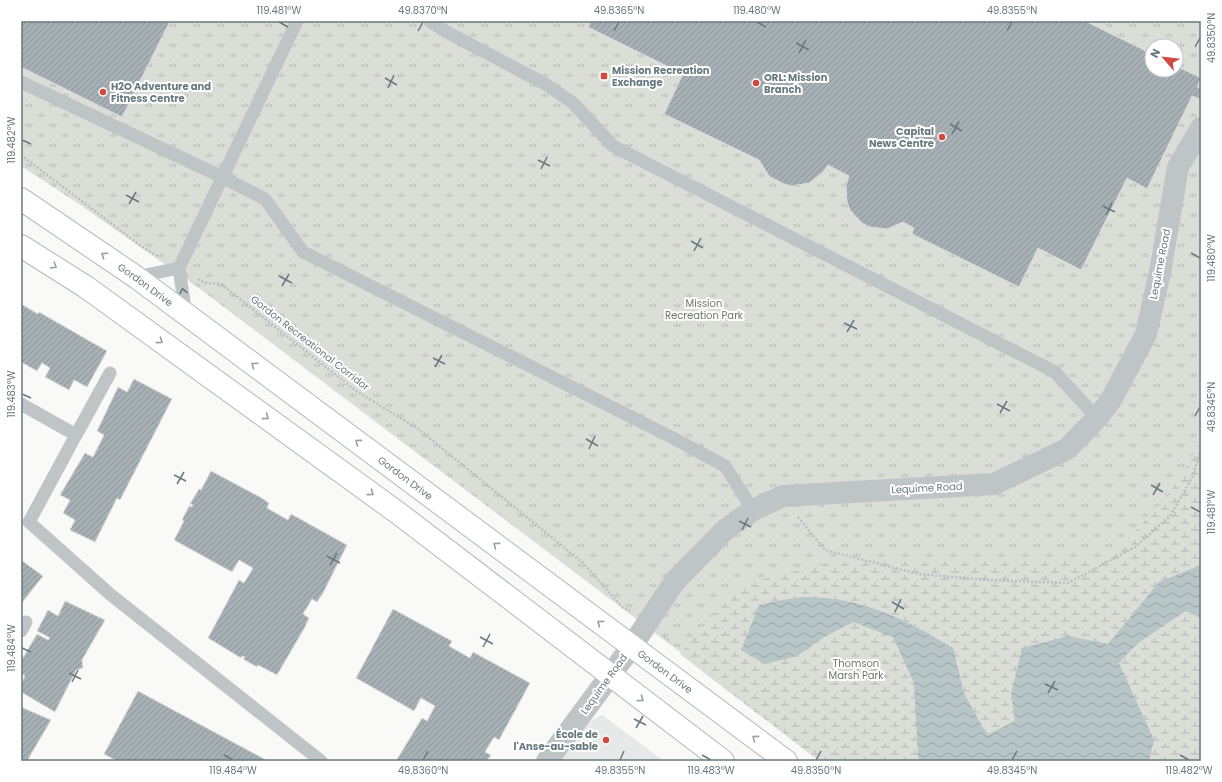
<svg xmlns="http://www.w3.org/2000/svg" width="1222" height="782" viewBox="0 0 1222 782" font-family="Poppins,sans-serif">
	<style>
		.built { fill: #e7e9e8 }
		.grass { fill: url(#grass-tufts); fill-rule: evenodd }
		.wetland { fill: url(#wetland-marsh) }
		.water { fill: url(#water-waves) }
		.building { fill: url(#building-hatch); stroke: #dbdbda }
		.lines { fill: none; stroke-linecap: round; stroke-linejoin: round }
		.secondary-casing { stroke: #b2b9bc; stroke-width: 24 }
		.path { stroke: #babec0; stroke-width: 2.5; stroke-dasharray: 2 2; stroke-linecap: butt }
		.service { stroke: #bfc5c7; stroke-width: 13 }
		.minor { stroke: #bfc5c7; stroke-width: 22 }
		.secondary { stroke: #fff; stroke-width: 22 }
		.oneway { stroke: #95a1a5 }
		.oneway2 { stroke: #67797f }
		.ticks { fill: none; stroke: #67797f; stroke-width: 1.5 }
		.poi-dot { fill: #d04941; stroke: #fff; stroke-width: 1.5 }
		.labels { text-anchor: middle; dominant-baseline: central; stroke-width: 4; stroke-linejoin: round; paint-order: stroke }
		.poi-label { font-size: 10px; font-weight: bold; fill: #67797f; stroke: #fff; text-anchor: start }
		.street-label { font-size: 10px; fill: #67797f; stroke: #fff }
		.park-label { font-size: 10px; fill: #6c7866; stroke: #fff }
		.neatline { fill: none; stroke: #67797f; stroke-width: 1.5 }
		.ticks-label { font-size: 10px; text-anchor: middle; fill: #67797f }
	</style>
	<defs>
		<pattern id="grass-tufts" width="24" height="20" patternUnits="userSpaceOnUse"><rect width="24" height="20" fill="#dbded7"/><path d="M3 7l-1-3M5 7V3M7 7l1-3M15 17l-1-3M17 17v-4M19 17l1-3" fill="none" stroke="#b5b9b4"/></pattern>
		<pattern id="wetland-marsh" width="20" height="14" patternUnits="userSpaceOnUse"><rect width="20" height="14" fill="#dbded7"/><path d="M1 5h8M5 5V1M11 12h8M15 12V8" fill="none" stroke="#b5b9b4"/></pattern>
		<pattern id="water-waves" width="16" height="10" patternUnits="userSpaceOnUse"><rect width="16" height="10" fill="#b7c5c6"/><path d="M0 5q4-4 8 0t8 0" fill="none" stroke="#99a5a6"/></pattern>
		<pattern id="building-hatch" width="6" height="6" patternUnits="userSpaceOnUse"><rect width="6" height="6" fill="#a7b0b4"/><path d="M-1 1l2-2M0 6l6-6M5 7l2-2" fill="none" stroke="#8c9498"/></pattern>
	</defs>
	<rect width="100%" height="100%" fill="#f9f9f8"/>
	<!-- built -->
	<path class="built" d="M602,715L664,761H560L592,720Z"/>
	<!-- grass -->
	<path class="grass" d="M21,21H1201V761H824L200,289L79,204L21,166ZM1152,46H1176V70H1152Z"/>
	<!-- wetland -->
	<path class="wetland" d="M1201,440V761H819L680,654L739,585L830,562L1105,561L1168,497Z"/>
	<!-- water -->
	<path class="water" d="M1201,565V618L1186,611L1138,643L1119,663L1154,740L1149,761H920L918,756L914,683L893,637L853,622L826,636L797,656L765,664L741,650L759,605C773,602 789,598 804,597C862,597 905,619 953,648L964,693L987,735L1015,721L1011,694L1022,648L1068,636L1108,644L1159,582Z"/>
	<!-- building -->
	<path class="building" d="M21,21H170L122,117L21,67Z
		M591,21H1085L1152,54V70H1176V66L1201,78L1197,87L1201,88V98L1200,99L1192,96L1147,189L1127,178L1081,270L1038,248L1019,287L912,234L914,228L903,222L887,229L870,227L862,223L850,210L847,202L846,185L849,176L828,165L823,172L809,183L792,186L784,184L769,176L759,160L664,114L683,74L588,27Z
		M21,304L38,314L39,312L107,351L87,387L74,380L69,390L45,377L50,368L42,363L37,371L21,362Z
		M134,379L172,399L120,500L117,498L95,542L70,530L75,520L63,513L70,500L60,495L85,453L93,457L104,435L97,431L118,387L127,392Z
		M211,471L260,497L269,503L267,508L288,520L291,514L347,545L323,593L317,602L312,599L303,614L309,618L305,627L277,675L258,665L257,667L243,659L245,657L242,656L241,658L208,638L239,580L244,583L253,568L239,560L232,572L174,540L184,521L182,520L189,506L192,507L193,505L190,504L199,489L201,490Z
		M21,560L43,576L21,604Z
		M65,601L105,620L82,660L83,668L76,670L55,712L21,692V684L25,676L21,673V661L37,634L48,640L50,638L37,631L48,610L58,616Z
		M393,609L452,641L449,646L470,658L473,652L530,683L499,740L494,737L485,752L491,755L487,761H396L422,718L427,721L435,706L421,698L414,711L356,678Z
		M138,691L268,761H117L104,754Z
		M21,707L51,720L27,761H21Z"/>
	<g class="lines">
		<!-- secondary casing -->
		<g class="secondary-casing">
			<g id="secondary">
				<path id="s1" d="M21,199L136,277L786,761"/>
				<path d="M21,246L86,287L398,513L723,761"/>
			</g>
		</g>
		<!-- path -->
		<path class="path" d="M21,155L141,246L157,256
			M198,279L205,283L221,284L356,391L417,428L582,562L622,607L630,611
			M798,517L825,550L918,574L987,580L1068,583L1135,547L1170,516L1192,478L1201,449
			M664,637L669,640"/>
		<!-- service -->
		<path class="service" d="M430,21L445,31L547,85L573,103L613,146L1055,372L1097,418
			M21,82L222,177L265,199L303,252L675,439L725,466L753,510
			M136,277L179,268
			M186,315L179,268L297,21
			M21,404L76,435L29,522L111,595L321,761
			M76,435L110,373
			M21,631L26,622"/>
		<!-- minor -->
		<path class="minor" d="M547,761L632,646L675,581L726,529L753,510L783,496L994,484L1067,449L1097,418L1111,400L1146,334L1160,272L1178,167L1201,128"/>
		<!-- secondary -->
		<use href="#secondary" class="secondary"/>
	</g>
	<!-- one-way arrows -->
	<defs><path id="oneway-chevron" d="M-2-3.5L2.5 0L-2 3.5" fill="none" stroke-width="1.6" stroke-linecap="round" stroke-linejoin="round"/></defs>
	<g class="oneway">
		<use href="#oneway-chevron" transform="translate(104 255) rotate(-146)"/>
		<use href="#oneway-chevron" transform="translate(54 266) rotate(32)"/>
		<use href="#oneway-chevron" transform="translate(160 341) rotate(36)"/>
		<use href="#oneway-chevron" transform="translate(254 365) rotate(-143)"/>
		<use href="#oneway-chevron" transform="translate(266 417) rotate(36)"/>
		<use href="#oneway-chevron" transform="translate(358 442) rotate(-143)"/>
		<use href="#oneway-chevron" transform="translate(371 493) rotate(36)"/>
		<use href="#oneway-chevron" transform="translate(496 545) rotate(-143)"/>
		<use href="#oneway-chevron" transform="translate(600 623) rotate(-143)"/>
		<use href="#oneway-chevron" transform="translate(641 699) rotate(37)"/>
		<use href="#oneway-chevron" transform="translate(755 738) rotate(-143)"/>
	</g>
	<use class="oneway2" href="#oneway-chevron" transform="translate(183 291) rotate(-100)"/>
	<!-- ticks -->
	<path class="ticks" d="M279,22L288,27M757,22L766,27M418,31L423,22M614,31L619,22M1007,31L1012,22M796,43L809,50M1195,47L1200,38M799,53L806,40M385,78L397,85M388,88L394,75M950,124L962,131M952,134L959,122M22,140L31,144M538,160L550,166M541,169L547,157M126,195L139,202M129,204L136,192M1103,206L1115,212M1106,215L1112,203M691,241L703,248M694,251L701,238M1191,253L1200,258M279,276L292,283M282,286L289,274M844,323L857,329M847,332L854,320M433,358L445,364M435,367L442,355M22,394L31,398M997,404L1010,411M1000,413L1007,401M1195,416L1200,407M586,439L598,446M589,449L595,436M174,475L186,481M177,484L184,472M1151,485L1163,492M1153,495L1160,483M1191,507L1200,512M739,521L751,527M742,530L748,518M327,556L340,563M330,565L337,553M892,602L904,609M895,612L901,599M480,637L493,644M483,647L490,634M22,648L31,652M69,673L81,679M72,682L78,670M1045,684L1058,690M1048,693L1055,681M634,719L646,725M636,728L643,716M224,755L233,760M702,755L711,760M1180,755L1189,760M423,760L428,751M620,760L624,751M816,760L821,751M1012,760L1017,751"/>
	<!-- markers -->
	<g class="poi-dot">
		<rect x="600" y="72" width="8" height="8" rx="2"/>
		<circle cx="756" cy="83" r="4"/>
		<circle cx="103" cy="92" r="4"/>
		<circle cx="942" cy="137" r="4"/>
		<circle cx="606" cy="740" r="4"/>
	</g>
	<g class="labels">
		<!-- poi labels -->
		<g class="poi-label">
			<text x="612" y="70">Mission Recreation<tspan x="612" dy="12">Exchange</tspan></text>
			<text x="764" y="77">ORL: Mission<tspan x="764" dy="12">Branch</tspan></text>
			<text x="111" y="86">H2O Adventure and<tspan x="111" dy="12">Fitness Centre</tspan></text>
			<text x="934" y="131" text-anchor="end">Capital<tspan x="934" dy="12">News Centre</tspan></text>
			<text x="598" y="734" text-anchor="end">École de<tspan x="598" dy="12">l'Anse-au-sable</tspan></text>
		</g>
		<!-- street labels -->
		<g class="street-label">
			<text transform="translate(1160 264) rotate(-79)">Lequime Road</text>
			<text stroke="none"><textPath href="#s1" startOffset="151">Gordon Drive</textPath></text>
			<text transform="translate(310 343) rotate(38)">Gordon Recreational Corridor</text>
			<text stroke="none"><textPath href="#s1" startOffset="475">Gordon Drive</textPath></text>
			<text transform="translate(927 488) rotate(-3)">Lequime Road</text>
			<text stroke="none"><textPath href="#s1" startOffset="799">Gordon Drive</textPath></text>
			<text transform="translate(604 684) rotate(-54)">Lequime Road</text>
		</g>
		<!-- park labels -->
		<g class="park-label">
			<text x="704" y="303">Mission<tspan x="704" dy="12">Recreation Park</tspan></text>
			<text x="856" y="663">Thomson<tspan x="856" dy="12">Marsh Park</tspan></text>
		</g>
	</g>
	<!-- border -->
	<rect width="1222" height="782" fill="none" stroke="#ffffff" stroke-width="44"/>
	<!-- north arrow -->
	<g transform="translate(1164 58) rotate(298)"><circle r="19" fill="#ffffff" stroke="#c2c9cc"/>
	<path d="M0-3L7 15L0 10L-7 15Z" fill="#d04941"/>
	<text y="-6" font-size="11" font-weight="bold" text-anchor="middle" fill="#67797f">N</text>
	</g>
	<rect x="22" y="22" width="1178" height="738" class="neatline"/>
	<g class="ticks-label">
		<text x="279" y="14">119.481°W</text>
		<text x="423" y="14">49.8370°N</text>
		<text x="619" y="14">49.8365°N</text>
		<text x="757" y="14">119.480°W</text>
		<text x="1012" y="14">49.8355°N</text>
		<text transform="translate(1211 38) rotate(-90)" y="4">49.8350°N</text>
		<text transform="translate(11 140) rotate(-90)" y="4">119.482°W</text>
		<text transform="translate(1211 258) rotate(-90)" y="4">119.480°W</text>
		<text transform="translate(11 394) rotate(-90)" y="4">119.483°W</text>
		<text transform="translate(1211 407) rotate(-90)" y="4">49.8345°N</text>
		<text transform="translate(1211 512) rotate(-90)" y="4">119.481°W</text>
		<text transform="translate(11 648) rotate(-90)" y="4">119.484°W</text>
		<text x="233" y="774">119.484°W</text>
		<text x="423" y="774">49.8360°N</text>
		<text x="620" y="774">49.8355°N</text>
		<text x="711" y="774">119.483°W</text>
		<text x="816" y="774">49.8350°N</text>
		<text x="1012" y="774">49.8345°N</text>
		<text x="1189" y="774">119.482°W</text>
	</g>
</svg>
